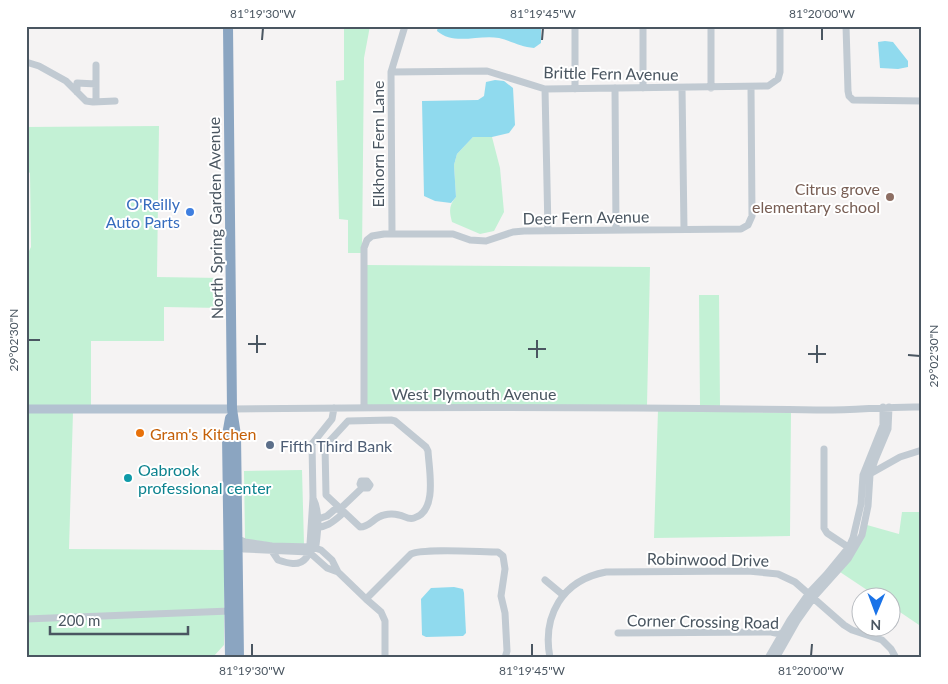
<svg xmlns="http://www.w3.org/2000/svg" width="948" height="684" viewBox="0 0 948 684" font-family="Lato,sans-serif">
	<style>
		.green { fill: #c3f1d5 }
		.water { fill: #90daee }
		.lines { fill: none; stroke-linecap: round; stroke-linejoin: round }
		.minor { stroke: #c1cad2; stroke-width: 7 }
		.major { stroke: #b3c2d1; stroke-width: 9 }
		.highway { stroke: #8ba5c1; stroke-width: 10 }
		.ticks { fill: none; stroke: #4a5661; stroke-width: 2 }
		.education-dot { fill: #8d6e63; stroke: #fff; stroke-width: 2 }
		.shop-dot { fill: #3f7fe0; stroke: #fff; stroke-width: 2 }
		.food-dot { fill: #e8710a; stroke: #fff; stroke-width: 2 }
		.service-dot { fill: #5c6f8a; stroke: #fff; stroke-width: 2 }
		.culture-dot { fill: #0f9aa8; stroke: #fff; stroke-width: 2 }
		.labels { text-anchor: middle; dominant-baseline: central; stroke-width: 4; stroke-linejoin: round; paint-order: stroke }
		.street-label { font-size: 16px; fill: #4a5661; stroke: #fff }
		.education-label { font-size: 16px; fill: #785e54; stroke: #fff; text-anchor: end }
		.shop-label { font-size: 16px; fill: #366cbe; stroke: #fff; text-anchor: end }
		.food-label { font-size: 16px; fill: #c56008; stroke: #fff; text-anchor: start }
		.service-label { font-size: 16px; fill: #4e5e75; stroke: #fff; text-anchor: start }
		.culture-label { font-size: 16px; fill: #0d838f; stroke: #fff; text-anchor: start }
		.neatline { fill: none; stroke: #4a5661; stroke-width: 2 }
		.ticks-label { font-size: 12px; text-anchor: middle; fill: #4a5661 }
	</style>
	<rect width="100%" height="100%" fill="#f5f3f3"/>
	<!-- green -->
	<path class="green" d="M344,26H370L364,58L362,253H348V220L339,219L336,81L344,80Z
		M159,126L157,277L221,278V308L164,307V341H91V407L26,406V257L31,247L30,173L26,170V127Z
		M473,137H492L500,168L504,212L494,231L480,234L452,222C449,211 449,205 456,197L454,165L457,154Z
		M367,265L650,267L647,405H367Z
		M699,295H719L720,406H700Z
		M658,410L791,413L790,536L654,538Z
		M26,412H73L69,549L224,550V645L213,657L201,655L198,658H26Z
		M302,470L304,544L272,543L245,539L244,471Z
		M902,512H922V627L891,606L890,596H876L840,572L867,525L899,534Z"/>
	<!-- water -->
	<path class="water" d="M438,26H541V43L534,48C521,47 511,41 499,38C479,34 454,46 437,31Z
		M885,41L893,42L908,61V67L898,69L880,68L878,42Z
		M495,80L504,81L513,88L515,125L509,133L492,137H473L457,154L454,165L456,197L451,203L435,201L424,196L422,101L478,100L484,96L486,82Z
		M454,587L463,589L464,593L466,633L463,636L426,637L422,635L421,599L431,588Z"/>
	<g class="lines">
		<!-- minor -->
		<path class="minor" d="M575,26V89
			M643,26V88
			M711,26V88
			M846,26L848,91L849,96L853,100L922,101
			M26,62L39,66L66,81L86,101L93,102L115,101
			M391,72L487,71L545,89L768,86L778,79L780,72V26
			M615,88L616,230
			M682,88L684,229
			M545,89L548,231
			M77,92V83L96,84
			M96,102V65
			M392,234L391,72L405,26
			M364,408V248L367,240L372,236L384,234H453L470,240L486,241L513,232L524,231L741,229L748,225L752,216L751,87
			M232,409C427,407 621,407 816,410C852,411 886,406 922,407
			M391,420L395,421L426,447L428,451C429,470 438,511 414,518C408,520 405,516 399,515C395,514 388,514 384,515C374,517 370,527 360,527L326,495L325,446L348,421Z
			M824,449V528L827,533L851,549
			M868,475L900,457L922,450
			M315,520L327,516L334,510L341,508L362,488H368L370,485L367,481H361L360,484L362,488
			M315,528C326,527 332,523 341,515V508
			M238,539L245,542L272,546L312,547L321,550L332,560L338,572L366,599
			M238,545L244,549L309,552L327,568L338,572
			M272,546V551L278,560C287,563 299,567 306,558C309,554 311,549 316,545C318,530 320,512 313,498
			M312,547L310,544L313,498L312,444L332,419L334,408
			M545,580L563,595
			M26,619L230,611
			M618,633L771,632L785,635
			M385,658V621L381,612L366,599L411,554C425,548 480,552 498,552L503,556L505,569L501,596L505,613L507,651L505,658
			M550,658C542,616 562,580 606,572L748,571L778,574L795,582L844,625L852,630L882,640L891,649L896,658
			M768,658L790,620L809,593L826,575L849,547L853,538L861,504L863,475L883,425V407
			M776,658L797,621L814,597L848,559L862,535L868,506L870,475L875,460L888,429L889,407"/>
		<!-- major -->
		<path class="major" d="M26,409H232"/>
		<!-- highway -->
		<path class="highway" d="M228,26L232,409L236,435L239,658
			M230,658L227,435L230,418"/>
	</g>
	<!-- ticks -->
	<path class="ticks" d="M262,40L263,28M542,40L543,28M822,40V28M28,340H40M248,344H266M528,349H546M257,353V335M808,354H826M908,355L920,356M537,358V340M817,363V345M252,656V644M532,656V644M811,656L812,644"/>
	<!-- markers -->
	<circle class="education-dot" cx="890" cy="197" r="5"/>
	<circle class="shop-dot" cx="190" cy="212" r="5"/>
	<circle class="food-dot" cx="140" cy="433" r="5"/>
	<circle class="service-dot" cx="270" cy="445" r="5"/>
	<circle class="culture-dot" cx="128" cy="478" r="5"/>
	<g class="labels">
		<!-- street labels -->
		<g class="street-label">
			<text transform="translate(611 73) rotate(1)">Brittle Fern Avenue</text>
			<text transform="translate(377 144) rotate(-90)">Elkhorn Fern Lane</text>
			<text transform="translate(586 217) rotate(-1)">Deer Fern Avenue</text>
			<text transform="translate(215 218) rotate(-91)">North Spring Garden Avenue</text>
			<text x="474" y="393">West Plymouth Avenue</text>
			<text transform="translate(708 559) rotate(1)">Robinwood Drive</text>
			<text transform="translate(703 621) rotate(1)">Corner Crossing Road</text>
		</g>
		<!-- education labels -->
		<g class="education-label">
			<text x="880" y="188">Citrus grove<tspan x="880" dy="18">elementary school</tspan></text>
		</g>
		<!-- shop labels -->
		<g class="shop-label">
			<text x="180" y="203">O'Reilly<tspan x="180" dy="18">Auto Parts</tspan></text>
		</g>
		<!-- food labels -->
		<g class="food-label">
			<text x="150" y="433">Gram's Kitchen</text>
		</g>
		<!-- service labels -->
		<g class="service-label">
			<text x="280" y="445">Fifth Third Bank</text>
		</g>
		<!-- culture labels -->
		<g class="culture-label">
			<text x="138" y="469">Oabrook<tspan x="138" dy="18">professional center</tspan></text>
		</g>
	</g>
	<!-- border -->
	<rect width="948" height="684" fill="none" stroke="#ffffff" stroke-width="55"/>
	<!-- north arrow -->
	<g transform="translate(876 612) rotate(181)"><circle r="24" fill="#ffffff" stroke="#b7bbc0"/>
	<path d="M0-4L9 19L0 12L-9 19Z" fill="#1a73e8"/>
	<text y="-8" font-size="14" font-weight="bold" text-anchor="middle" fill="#4a5661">N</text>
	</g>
	<!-- scale -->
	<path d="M50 626v8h138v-8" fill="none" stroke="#4a5661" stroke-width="2.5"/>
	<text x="58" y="626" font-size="15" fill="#4a5661" stroke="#ffffff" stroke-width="4" paint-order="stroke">200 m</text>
	<rect x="28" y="28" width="892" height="628" class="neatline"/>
	<g class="ticks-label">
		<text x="263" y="18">81°19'30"W</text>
		<text x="543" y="18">81°19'45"W</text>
		<text x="822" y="18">81°20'00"W</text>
		<text transform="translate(14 340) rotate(-90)" y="4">29°02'30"N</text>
		<text transform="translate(934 356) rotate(-90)" y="4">29°02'30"N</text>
		<text x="252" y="675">81°19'30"W</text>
		<text x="532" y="675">81°19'45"W</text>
		<text x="811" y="675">81°20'00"W</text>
	</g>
</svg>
